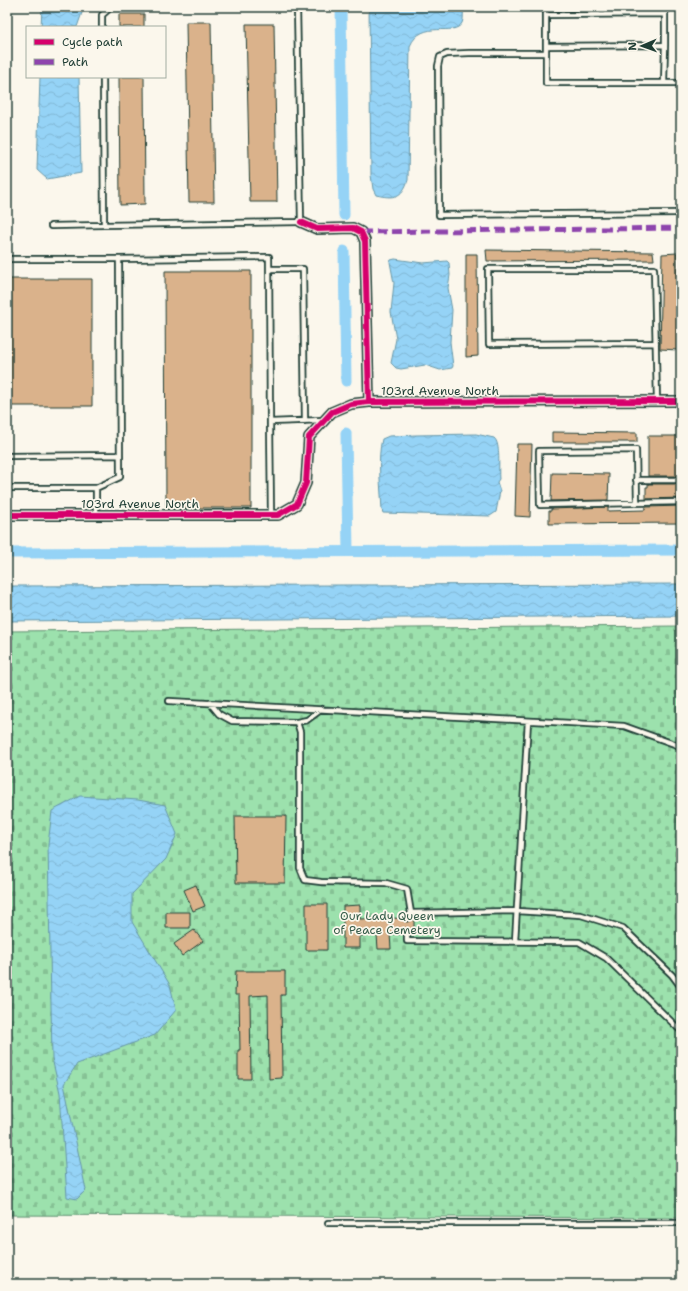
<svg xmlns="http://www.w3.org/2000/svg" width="688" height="1291" viewBox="0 0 688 1291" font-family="'Shantell Sans',sans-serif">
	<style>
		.cemetery { fill: url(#cemetery-stones); stroke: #5e8f70 }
		.water { fill: url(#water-waves); stroke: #6697a8 }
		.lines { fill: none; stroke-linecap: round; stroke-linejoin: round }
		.canal { stroke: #95d3f6; stroke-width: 11 }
		.building { fill: #dab28b; stroke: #1f3d34 }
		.lane-casing { stroke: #1f3d34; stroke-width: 8 }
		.street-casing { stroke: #1f3d34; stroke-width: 12 }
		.lane { stroke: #fbf7ec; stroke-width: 4.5 }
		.street { stroke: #fbf7ec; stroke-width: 9 }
		.quiet { stroke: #8e44ad; stroke-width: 5; stroke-dasharray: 10 5; stroke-linecap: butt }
		.cycleway-casing { stroke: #fbf7ec; stroke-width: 8 }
		.cycleway { stroke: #d6006c; stroke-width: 6 }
		.labels { text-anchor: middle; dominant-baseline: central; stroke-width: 3.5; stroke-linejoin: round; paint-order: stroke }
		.street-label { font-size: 12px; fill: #1f3d34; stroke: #fbf7ec }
		.park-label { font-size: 12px; fill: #385e4c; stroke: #fbf7ec }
	</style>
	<defs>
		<pattern id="cemetery-stones" width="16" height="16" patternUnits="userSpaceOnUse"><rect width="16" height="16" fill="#9ce1ad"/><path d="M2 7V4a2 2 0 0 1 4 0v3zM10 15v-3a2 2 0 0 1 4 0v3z" fill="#86c295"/></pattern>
		<pattern id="water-waves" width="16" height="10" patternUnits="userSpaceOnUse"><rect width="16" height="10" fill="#95d3f6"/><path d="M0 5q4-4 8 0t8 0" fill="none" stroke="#80b6d4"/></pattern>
	</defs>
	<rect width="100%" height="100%" fill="#fbf7ec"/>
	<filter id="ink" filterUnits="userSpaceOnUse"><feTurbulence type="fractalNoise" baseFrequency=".025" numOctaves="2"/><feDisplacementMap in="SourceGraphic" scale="8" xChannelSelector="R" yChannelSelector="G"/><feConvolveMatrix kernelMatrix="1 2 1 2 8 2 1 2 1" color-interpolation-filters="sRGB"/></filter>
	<g filter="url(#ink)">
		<!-- cemetery -->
		<path class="cemetery" d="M681,626V1218L7,1215V631Z"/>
		<!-- water -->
		<path class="water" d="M42,7H84L77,27H41Z
			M369,7H463C463,12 464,19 462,23C454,38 422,18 410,46L408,180C402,198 394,199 376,195L373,189L371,175Z
			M40,77H79L81,173L47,179L37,170Z
			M395,259L423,263L447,261L449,263L450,275L448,288L452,310L450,342L453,366L452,368L440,370L425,365L401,369L396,368L391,363L396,339L391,312L394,283L390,262L391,260Z
			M476,434L494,438C501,443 498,469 499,479L497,482L500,491L496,512L490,516L383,513L382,510C381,490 377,457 382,439L389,436L416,435Z
			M681,584V616L7,621V586Z
			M80,796L138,800L165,805L177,834L166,859L132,894V922L170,985L176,1010L155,1035L77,1064L64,1084L86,1190L77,1199L67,1197L60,1093L52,1058L48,845L52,811Z"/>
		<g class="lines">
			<!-- canal -->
			<path class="canal" d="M341,7L344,215
				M344,251L346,381
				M346,433L348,551
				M7,553L681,550"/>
		</g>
		<!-- building -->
		<path class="building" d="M119,14H144V27H119Z
			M186,22H211L214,202H189Z
			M246,24H274L277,202H250Z
			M119,77H144L145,204L120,205Z
			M486,250L653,252L654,260L487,261Z
			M677,253L678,350L660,349L662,254Z
			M466,254H477L478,356L466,357Z
			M165,271H251V508H166Z
			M7,279H92V406H7Z
			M552,432L637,433V442H552Z
			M648,436H681V476H648Z
			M517,444H532L530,517L515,516Z
			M552,473L609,474L608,500L551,501Z
			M648,484H681V498L646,499V487H648Z
			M681,506V523L549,524V511H551V509L608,507V511L645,510L646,507Z
			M235,816H286L285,883H236Z
			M196,885L205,906L193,911L184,890Z
			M306,904H327V950H306Z
			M360,905V919L403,918L404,921L407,922L414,918V934H411L409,931L407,930L403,934H390L391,949H378L377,935L360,936V948H343V906Z
			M166,912H190V928H166Z
			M194,930L203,941L182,956L174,944Z
			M236,971H285V995H281L282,1078L269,1079L268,995L250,996L251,1079H238V1050H240L239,995H235Z"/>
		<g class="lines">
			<!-- lane casing -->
			<g class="lane-casing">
				<path id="lane" d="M546,7V53H469L447,54L440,57L438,66L439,215L681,213
					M546,15L665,14
					M102,27V15L111,7
					M546,46L665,45V7
					M546,53V83H681
					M103,77L104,225L301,222L297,7
					M664,83L665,45
					M51,226L104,225
					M7,259H119
					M269,269H303L305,421
					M656,343L489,344L488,269H654C655,313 656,357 657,401
					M270,422L271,515
					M7,456L120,455
					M636,480H681
					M7,488H96L120,477L119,259L269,257L270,422L323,420
					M96,488V515
					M637,503L636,450L539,451L540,505L681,502
					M169,701L624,726L677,745L681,748
					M210,703L219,714L232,721L297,722L307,720L322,709
					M297,722L300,732V868L305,880L321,882L386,883L407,889L411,913
					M407,918L411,913L517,911L581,915L623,928L672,975L681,987
					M407,934V941L579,942L606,958L681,1031
					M515,941L528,721
					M328,1223H681"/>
			</g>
			<!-- street casing -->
			<g class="street-casing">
				<path id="street" d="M301,222L317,229L353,228L361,232L365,241L369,402
					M7,515H278L297,504L306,483L309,437L332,412L351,404L369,402L681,401"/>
			</g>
			<!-- lane -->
			<use href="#lane" class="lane"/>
			<!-- street -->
			<use href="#street" class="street"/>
			<!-- quiet -->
			<path class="quiet" d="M361,232L681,228"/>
			<!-- cycleway casing -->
			<g class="cycleway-casing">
				<path id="cycleway" d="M301,222L317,229L353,228L361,232L365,241L369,402
					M7,515H278L297,504L306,483L309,437L332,412L351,404L369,402L681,401"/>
			</g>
			<!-- cycleway -->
			<use href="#cycleway" class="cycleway"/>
		</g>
	</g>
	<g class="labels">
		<!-- street labels -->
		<g class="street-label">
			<text x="440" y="391">103rd Avenue North</text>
			<text x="140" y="504">103rd Avenue North</text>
		</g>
		<!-- park labels -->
		<g class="park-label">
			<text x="387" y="916">Our Lady Queen<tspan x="387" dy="14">of Peace Cemetery</tspan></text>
		</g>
	</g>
	<!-- margin -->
	<rect width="688" height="1291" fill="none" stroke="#fbf7ec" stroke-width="24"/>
	<rect x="12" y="12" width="664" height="1267" fill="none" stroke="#1f3d34" stroke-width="1.5" filter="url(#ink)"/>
	<!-- legend -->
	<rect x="26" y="26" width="140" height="52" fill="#fbf7ec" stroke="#a3ada2"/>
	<rect x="34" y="39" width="20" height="6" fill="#d6006c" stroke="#a3ada2"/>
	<text x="62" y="46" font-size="12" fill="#1f3d34">Cycle path</text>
	<rect x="34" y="59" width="20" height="6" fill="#8e44ad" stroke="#a3ada2"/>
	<text x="62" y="66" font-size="12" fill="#1f3d34">Path</text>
	<!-- north arrow -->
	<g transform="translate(642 46) rotate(268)" stroke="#fbf7ec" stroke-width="3" paint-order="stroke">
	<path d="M0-3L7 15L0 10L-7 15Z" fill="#1f3d34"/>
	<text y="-6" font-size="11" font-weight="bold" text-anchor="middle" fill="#1f3d34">N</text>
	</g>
</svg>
